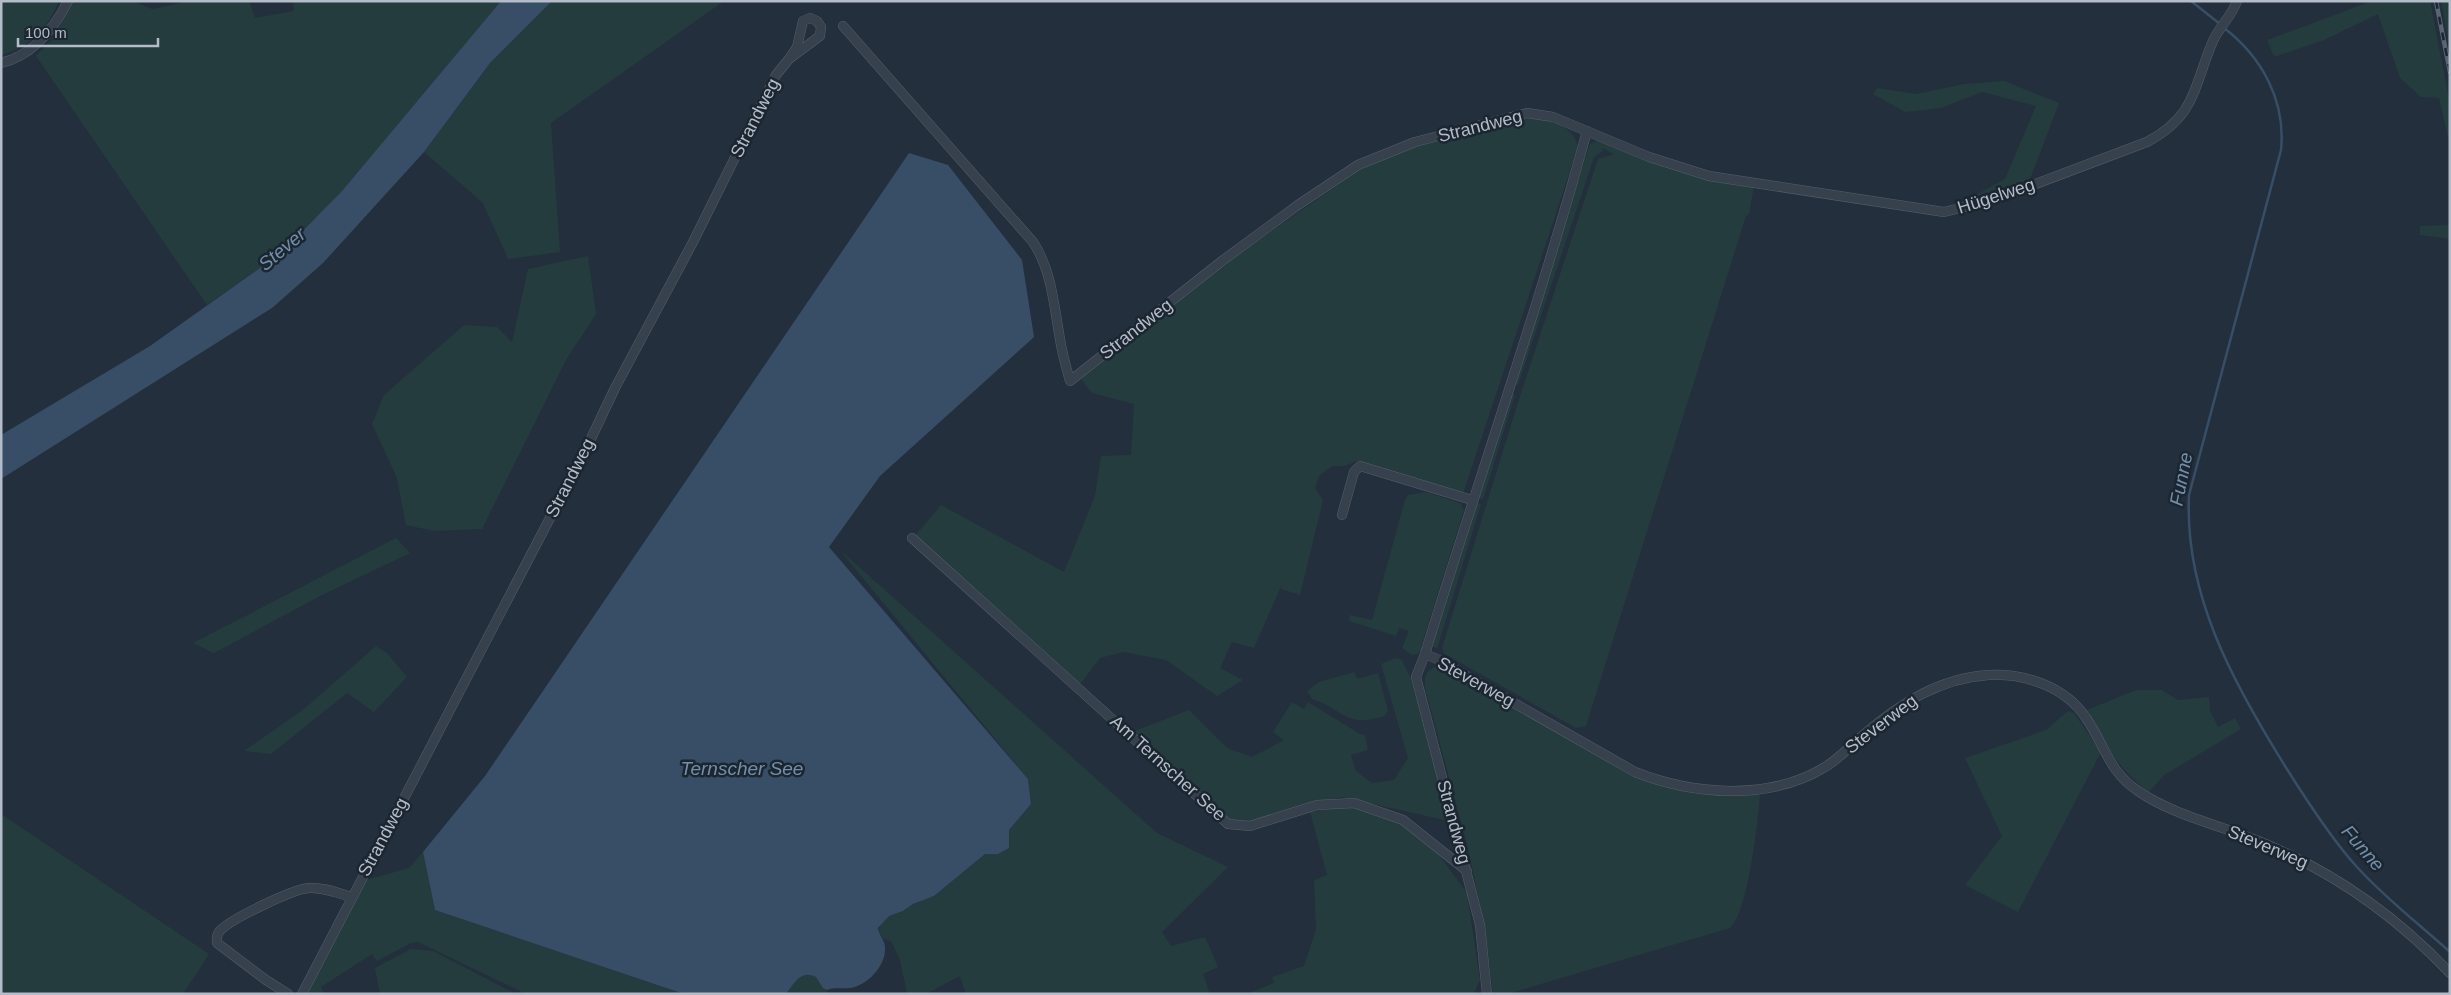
<svg xmlns="http://www.w3.org/2000/svg" width="2451" height="995" viewBox="0 0 2451 995" font-family="Arial,sans-serif">
	<style>
		.green { fill: #253c3e }
		.water { fill: #384e66 }
		.lines { fill: none; stroke-linecap: round; stroke-linejoin: round }
		.stream { stroke: #384e66; stroke-width: 2.5 }
		.minor-casing { stroke: #555f6b; stroke-width: 10 }
		.minor { stroke: #37414d; stroke-width: 9 }
		.rail-casing { stroke: #596574; stroke-width: 4.5 }
		.rail { stroke: #1c2631; stroke-width: 2.5; stroke-dasharray: 8; stroke-linecap: butt }
		.labels { text-anchor: middle; dominant-baseline: central; stroke-width: 5; stroke-linejoin: round; paint-order: stroke }
		.street-label { font-size: 18px; fill: #b3bcc8; stroke: #1c2631 }
		.water-label { font-size: 19px; font-style: italic; fill: #738eab; stroke: #1c2631 }
	</style>
	<rect width="100%" height="100%" fill="#232f3d"/>
	<!-- green -->
	<path class="green" d="M1,1H59C47,30 31,46 1,55Z
		M73,1H132L152,9L190,1H249L255,18L294,11L293,1H501L342,191L281,253L207,305L36,56L53,39Z
		M552,1H724L551,123L560,252L508,259L483,203L424,152L490,63Z
		M2372,1H2430L2450,104V146L2439,98L2421,97L2400,78L2378,14L2324,40L2274,57L2267,40Z
		M2441,1H2450V48Z
		M2004,81L2059,103L2030,179L1954,207L2005,179L2036,106L1982,92L1941,108L1905,112L1873,94L1877,88L1916,94L1964,84Z
		M1529,117C1548,121 1574,124 1578,147L1463,494L1357,461L1344,466H1332L1319,476L1315,488L1323,500L1300,595L1281,589L1282,584L1254,648L1232,642L1220,668L1243,680L1217,696L1166,660L1123,652L1100,658L1078,687L913,538L941,505L1064,572L1095,496L1101,456L1131,455L1134,404L1092,393L1081,379L1246,249L1358,171L1399,151Z
		M1599,140L1754,186L1749,214L1746,216L1586,726L1576,728L1445,654L1442,648L1520,396L1598,159L1614,154L1602,148L1603,151L1594,157L1518,385L1512,384L1590,144Z
		M2450,225V239L2420,235V226Z
		M588,256L596,314L566,360L482,529L434,531L406,525L397,478L372,424L384,395L464,325L497,327L512,342L528,269Z
		M1508,394L1515,395L1483,499L1476,498Z
		M1426,492L1460,503L1464,510L1421,647L1422,649L1418,654L1412,655L1402,648L1409,631L1399,628L1396,636L1349,621L1350,615L1372,620L1405,500L1408,495Z
		M1474,502L1481,504L1437,649L1433,646V637Z
		M396,538L410,553L320,596L214,653L193,643Z
		M839,549L1157,833L1228,867L1162,932L1171,946L1205,937L1218,967L1203,974L1210,994H966L960,976L926,994H907L900,960L891,941L883,939L879,932L880,924L889,916L903,911L913,904L934,896L985,854H998L1009,830L1031,804L1028,779Z
		M376,646L387,653L407,677L374,712L347,693L271,754L244,751L304,709Z
		M1395,658L1402,660L1411,679L1449,821L1342,797L1249,824H1228L1132,732L1189,710L1227,748L1252,757L1284,740L1273,732L1292,702L1304,709L1308,702L1360,734L1365,735L1368,750L1351,755L1356,771L1372,783L1394,780L1408,758L1381,664Z
		M1439,665L1635,777C1678,793 1715,795 1760,795C1758,821 1748,913 1730,928L1507,994H1493L1485,929L1468,848L1425,688C1424,674 1426,671 1439,665Z
		M1354,672L1357,679L1378,673L1388,710L1385,716C1344,728 1347,711 1312,699L1307,691L1319,682Z
		M2136,690H2162L2178,700L2209,697L2210,711L2218,727L2235,718L2241,729L2164,775L2149,792C2117,768 2105,744 2087,710Z
		M2068,711L2074,713L2101,752L2018,912L1965,885L2002,836L1965,758L2046,730Z
		M1349,806L1399,821L1439,855L1467,893L1480,980L1474,993L1247,994L1274,983L1272,977L1304,966L1316,929L1314,880L1327,875L1310,812Z
		M1,814L209,954L183,994H1Z
		M423,852L435,910L684,994H526L418,942L411,943L377,961L372,954L321,987L323,993L304,994L363,881L409,868Z
		M411,949L433,951L516,994H380L375,968Z
		M802,975H812L816,977L829,994H786L798,977Z"/>
	<!-- water -->
	<path class="water" d="M501,1H552L490,63L424,152L323,263L272,308L1,479V435L150,346L281,253L342,191Z
		M909,153L948,165L1022,260L1034,337L880,476L829,547L1028,779L1031,804L1009,830V848L998,854H985L934,896L913,904L903,911L889,916L878,928C879,936 886,941 885,950C885,966 867,986 850,988C841,989 835,987 827,990L823,988L816,977C801,969 794,983 786,994H684L435,910L423,852L485,776Z"/>
	<g class="lines">
		<!-- stream -->
		<path class="stream" d="M2191,1L2220,24
			M2224,28C2262,57 2286,101 2281,150L2189,495C2184,595 2234,684 2285,766C2305,798 2332,840 2357,867C2385,898 2419,924 2450,952"/>
		<!-- minor casing -->
		<g class="minor-casing">
			<path id="minor" d="M843,26L1033,242C1052,271 1054,306 1060,339C1062,353 1066,367 1070,381L1222,261L1298,205L1358,165L1415,142L1527,113L1553,117L1649,157L1709,176L1944,212L1993,200L2147,142C2197,115 2193,87 2213,41C2219,27 2232,16 2237,1
				M1,63C34,55 54,29 68,1
				M1342,515L1354,472L1360,466L1472,500
				M912,538L1228,824L1250,826L1317,805L1354,803L1403,820L1467,871
				M1425,654L1437,659L1635,772C1693,795 1770,801 1825,767C1839,759 1850,746 1862,736C1899,704 1939,678 1989,675C2025,673 2066,687 2086,718C2105,745 2108,771 2138,791C2173,815 2219,825 2258,841C2331,870 2396,916 2450,973
				M288,994L266,980L217,943C217,939 216,936 219,932C228,920 293,889 309,888C323,887 338,893 351,897
				M302,994L587,447L615,388L693,242L776,75L789,59L820,36L821,27L817,21L810,18L803,21L797,47L789,59
				M1487,994L1480,925L1416,677L1425,654C1478,480 1539,307 1587,131"/>
		</g>
		<!-- minor -->
		<use href="#minor" class="minor"/>
		<!-- rail casing -->
		<g class="rail-casing">
			<path id="rail" d="M2436,1L2450,72"/>
		</g>
		<!-- rail -->
		<use href="#rail" class="rail"/>
	</g>
	<g class="labels">
		<!-- street labels -->
		<g class="street-label">
			<text transform="translate(755 118) rotate(-63)">Strandweg</text>
			<text transform="translate(1480 126) rotate(-14)">Strandweg</text>
			<text transform="translate(1996 196) rotate(-18)">Hügelweg</text>
			<text transform="translate(1136 329) rotate(-38)">Strandweg</text>
			<text transform="translate(570 478) rotate(-63)">Strandweg</text>
			<text transform="translate(1476 682) rotate(29)">Steverweg</text>
			<text transform="translate(1881 724) rotate(-37)">Steverweg</text>
			<text transform="translate(1168 768) rotate(42)">Am Ternscher See</text>
			<text transform="translate(1454 822) rotate(75)">Strandweg</text>
			<text transform="translate(383 837) rotate(-62)">Strandweg</text>
			<text transform="translate(2268 847) rotate(23)">Steverweg</text>
		</g>
		<!-- water labels -->
		<g class="water-label">
			<text transform="translate(282 249) rotate(-40)">Stever</text>
			<text transform="translate(2181 479) rotate(-79)">Funne</text>
			<text x="742" y="768">Ternscher See</text>
			<text transform="translate(2363 848) rotate(49)">Funne</text>
		</g>
	</g>
	<!-- border -->
	<rect width="2451" height="995" fill="none" stroke="#b3bcc8" stroke-width="5"/>
	<!-- scale -->
	<path d="M18 38v8h140v-8" fill="none" stroke="#b3bcc8" stroke-width="2.5"/>
	<text x="25" y="38" font-size="15" fill="#b3bcc8" stroke="#1c2631" stroke-width="4" paint-order="stroke">100 m</text>
</svg>
